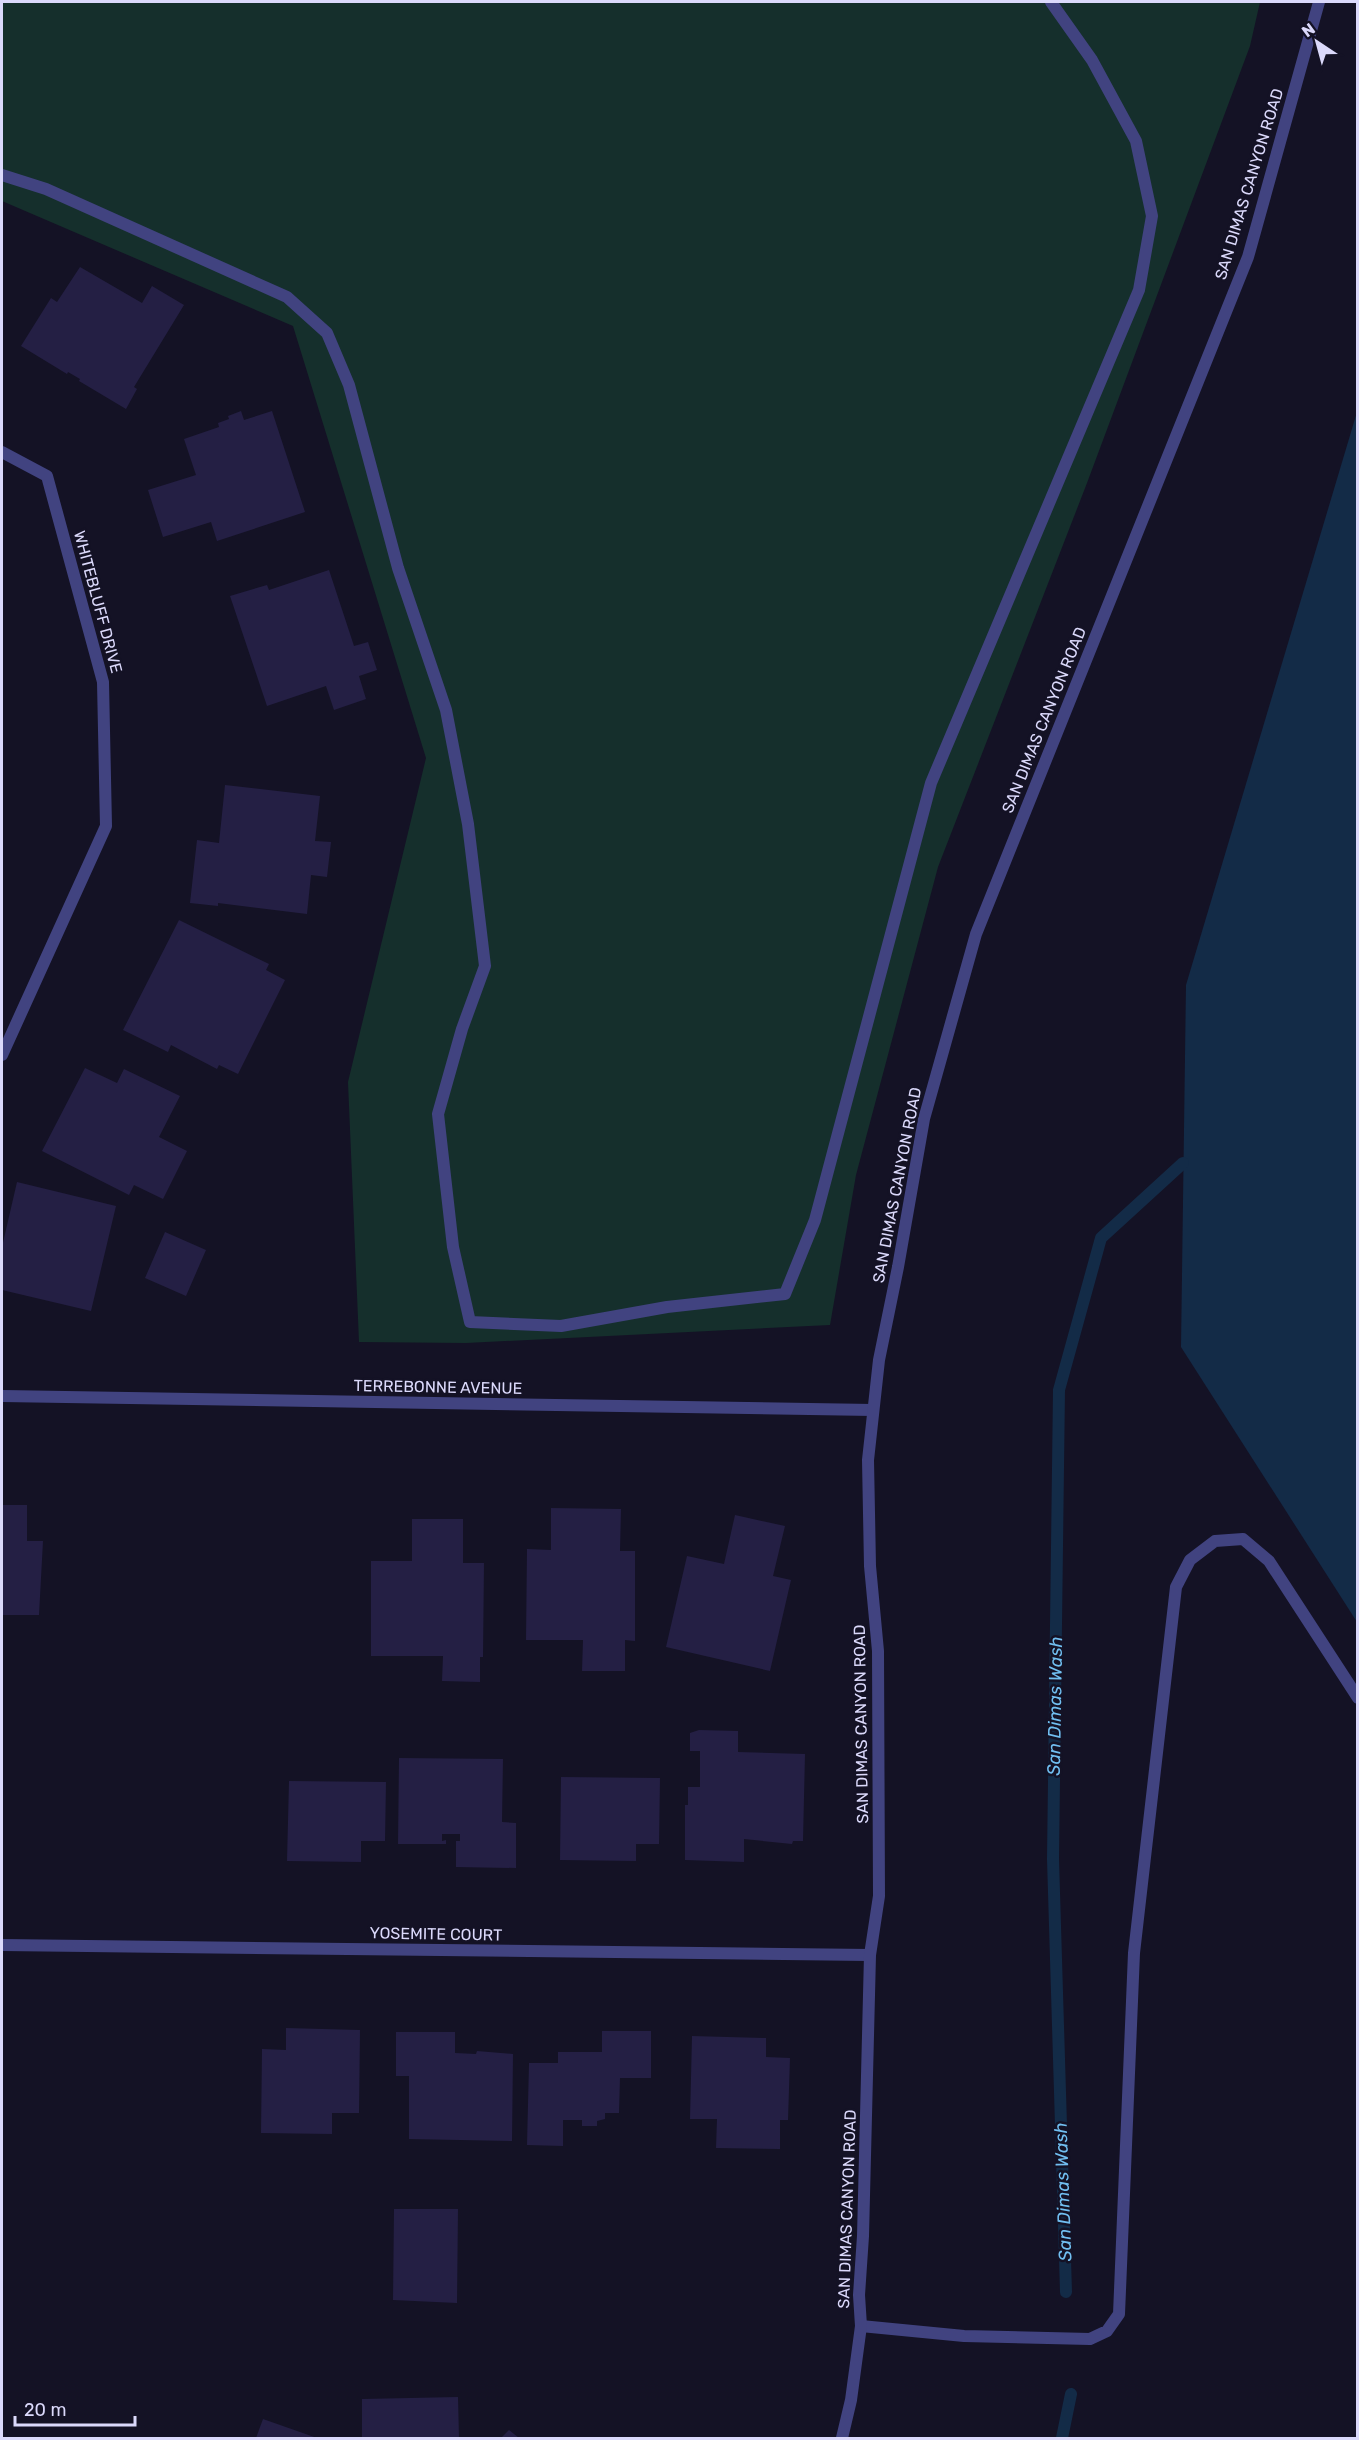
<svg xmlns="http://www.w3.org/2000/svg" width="1359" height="2440" viewBox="0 0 1359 2440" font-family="Rubik,sans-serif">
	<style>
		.green { fill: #152f2c }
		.water { fill: #132b47 }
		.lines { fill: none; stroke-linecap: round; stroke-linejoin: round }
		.stream { stroke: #132b47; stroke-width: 12 }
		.building { fill: #241f44 }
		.service { stroke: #414380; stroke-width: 12 }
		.minor { stroke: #414380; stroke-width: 12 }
		.tertiary { stroke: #414380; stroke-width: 12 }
		.labels { text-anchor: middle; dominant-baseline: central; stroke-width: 5; stroke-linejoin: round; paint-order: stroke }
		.street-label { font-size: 16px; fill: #dbd9fb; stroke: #141225 }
		.water-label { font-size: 18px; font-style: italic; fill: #71bff1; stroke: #141225 }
	</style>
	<rect width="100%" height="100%" fill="#141225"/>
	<!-- green -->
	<path class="green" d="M2,2H1260L1250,46L1087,483L938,867L856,1175L830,1325L466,1343L359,1342L348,1082L426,758L293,326L2,201Z"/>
	<!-- water -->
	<path class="water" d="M1357,412V1622L1181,1347L1186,985Z"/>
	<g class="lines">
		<!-- stream -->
		<path class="stream" d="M1066,2292L1053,1859L1059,1390L1101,1238L1183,1163
			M1062,2438L1071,2394"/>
	</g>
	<!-- building -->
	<path class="building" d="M80,267L142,303L152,286L184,305L134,387L137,389L126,409L79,381L80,379L68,372L67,374L21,346L51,298L57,302Z
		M241,411L244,420L272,411L305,512L217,541L211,522L163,537L148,490L196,475L184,439L219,427L218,423L229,419L228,416Z
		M329,570L354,646L368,642L377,670L359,676L366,699L334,710L326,686L267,706L230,596L267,585L269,590Z
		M225,785L320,796L315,841L331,842L327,877L311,875L307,914L218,903V906L190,903L197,840L219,843Z
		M179,920L269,964L266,970L285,980L238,1074L219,1065L217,1069L171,1045L168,1052L123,1030Z
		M85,1068L117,1083L124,1069L180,1096L159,1137L187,1151L163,1199L134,1185L129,1195L42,1151Z
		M17,1182L116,1206L91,1311L2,1290L3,1272H2V1247Z
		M165,1232L206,1250L186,1296L145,1278Z
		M2,1505H27V1541H43L39,1615H2Z
		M551,1508L621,1509L620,1551H635V1641L625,1640V1671H582L583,1640H526L527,1549L551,1550Z
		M735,1515L785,1526L773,1576L791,1580L770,1671L666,1647L687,1556L724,1564Z
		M412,1519H463V1563H484L483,1657H480V1682L442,1681L443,1656H371V1561H412Z
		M699,1730L738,1731V1752L805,1754L803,1841H793L792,1844L744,1839V1862L685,1860V1805H688V1787H700V1751H690V1733Z
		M399,1758L503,1759L502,1822L516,1823V1868L456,1867V1841H460V1834H442V1841L446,1840V1844H398Z
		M561,1777L660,1778L659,1844H636V1861L560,1860Z
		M289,1781L386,1782L385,1841H361V1862L287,1861Z
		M286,2028L360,2030L359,2113H332V2134L261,2133L262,2049L286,2050Z
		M602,2031H651V2078H620L619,2113H605V2119L597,2121V2126H582V2120H563V2146L527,2145L529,2063H558V2052H602Z
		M396,2032H455V2053L476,2054L477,2051L513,2054L512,2141L409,2139V2076H396Z
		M692,2036L766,2038V2057L790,2058L788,2120H780V2149L716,2148L717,2119H690Z
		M394,2209H458L457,2303L393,2300Z
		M458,2397L459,2438H362V2399Z
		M263,2419L317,2438H256Z
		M509,2430L519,2438H501Z"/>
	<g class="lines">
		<!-- service -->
		<path class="service" d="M2,175L46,189L287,297L327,333L349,385L398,568L446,710L468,824L485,966L462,1029L438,1114L453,1247L470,1322L561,1326L667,1307L785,1294L815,1220L931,783L1139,290L1152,216L1136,141L1092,60L1051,2
			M861,2326L964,2336L1090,2339L1107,2331L1119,2314L1134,1953L1176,1587L1190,1560L1215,1541L1243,1539L1269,1561L1358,1698"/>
		<!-- minor -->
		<path class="minor" d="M2,452L47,476L103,682L106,826L2,1055
			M2,1396L873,1410
			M2,1945L870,1955"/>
		<!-- tertiary -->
		<path class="tertiary" d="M842,2438L851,2400L861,2326L859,2295L863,2236L870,1955L879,1896L878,1651L870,1566L868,1460L879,1360L898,1267L924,1119L976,934L1248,257L1319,2"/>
	</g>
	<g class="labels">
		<!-- street labels -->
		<g class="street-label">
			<text transform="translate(1249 184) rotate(-73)">SAN DIMAS CANYON ROAD</text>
			<text transform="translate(98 602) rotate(75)">WHITEBLUFF DRIVE</text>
			<text transform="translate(1044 720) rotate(-68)">SAN DIMAS CANYON ROAD</text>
			<text transform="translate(897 1185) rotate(-79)">SAN DIMAS CANYON ROAD</text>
			<text transform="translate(438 1387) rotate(1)">TERREBONNE AVENUE</text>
			<text transform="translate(861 1724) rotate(-91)">SAN DIMAS CANYON ROAD</text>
			<text transform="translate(436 1934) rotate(1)">YOSEMITE COURT</text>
			<text transform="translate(847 2209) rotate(-88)">SAN DIMAS CANYON ROAD</text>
		</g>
		<!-- water labels -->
		<g class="water-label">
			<text transform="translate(1055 1706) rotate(-89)">San Dimas Wash</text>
			<text transform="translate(1063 2192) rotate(-92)">San Dimas Wash</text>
		</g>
	</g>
	<!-- border -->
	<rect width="1359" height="2440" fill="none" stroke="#dbd9fb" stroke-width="6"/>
	<!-- north arrow -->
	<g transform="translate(1317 42) rotate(324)" stroke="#141225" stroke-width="4.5" paint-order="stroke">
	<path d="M0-4.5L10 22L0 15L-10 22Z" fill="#dbd9fb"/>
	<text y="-9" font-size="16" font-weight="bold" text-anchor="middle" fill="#dbd9fb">N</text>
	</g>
	<!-- scale -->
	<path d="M15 2416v9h120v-9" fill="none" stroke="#dbd9fb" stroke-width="3"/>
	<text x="24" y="2416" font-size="18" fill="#dbd9fb" stroke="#141225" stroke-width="4.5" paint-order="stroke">20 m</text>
</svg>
